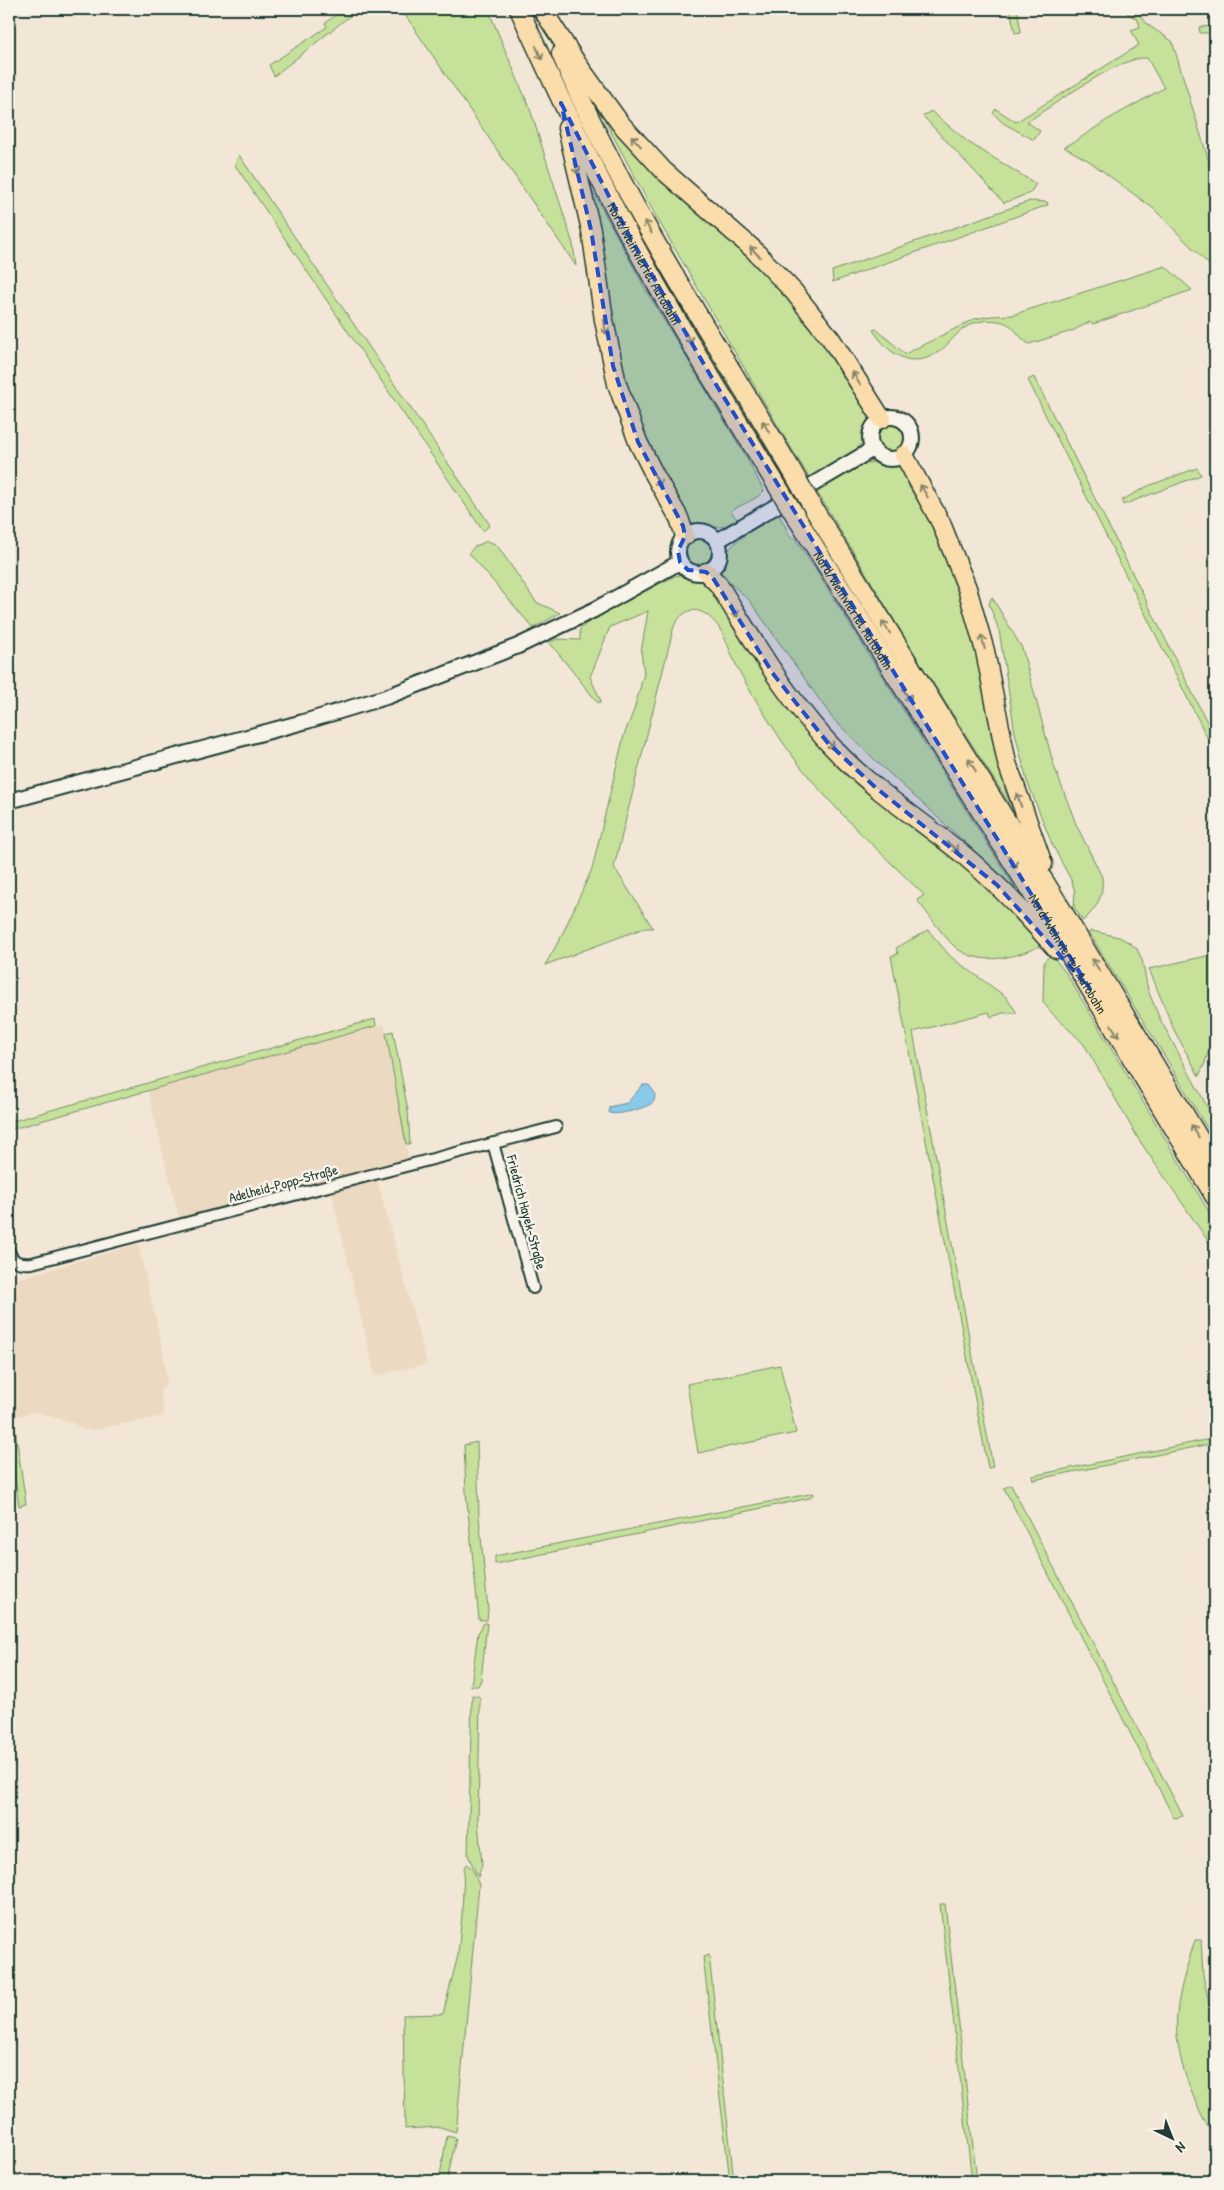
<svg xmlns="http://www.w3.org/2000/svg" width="1224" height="2190" viewBox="0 0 1224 2190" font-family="'Patrick Hand',sans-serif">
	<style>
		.built { fill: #ecd9c1 }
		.green { fill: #c6e199; stroke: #728f66 }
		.water { fill: #89c9ea; stroke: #5f91a1 }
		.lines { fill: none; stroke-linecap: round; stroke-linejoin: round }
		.street-casing { stroke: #1f3d34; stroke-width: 14 }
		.secondary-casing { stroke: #1f3d34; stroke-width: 18 }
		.highway-casing { stroke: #1f3d34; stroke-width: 21 }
		.street { stroke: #f7f3e8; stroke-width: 10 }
		.secondary { stroke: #f7f3e8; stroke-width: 14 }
		.highway { stroke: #fbddab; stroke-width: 18 }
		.highway-bridge-casing { stroke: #1f3d34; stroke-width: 21; stroke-linecap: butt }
		.highway-bridge { stroke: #fbddab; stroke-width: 18 }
		.oneway { stroke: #82856a }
		.marked { fill: #1d4ed8; fill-opacity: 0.2; stroke: #1d4ed8; stroke-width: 4; stroke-dasharray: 10 6; stroke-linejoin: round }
		.labels { text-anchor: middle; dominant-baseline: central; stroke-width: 5; stroke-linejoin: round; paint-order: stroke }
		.street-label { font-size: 14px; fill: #1f3d34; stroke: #f7f3e8 }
	</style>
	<rect width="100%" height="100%" fill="#f2e7d6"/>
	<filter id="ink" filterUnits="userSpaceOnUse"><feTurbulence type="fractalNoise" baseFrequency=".02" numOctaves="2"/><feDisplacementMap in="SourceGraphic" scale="10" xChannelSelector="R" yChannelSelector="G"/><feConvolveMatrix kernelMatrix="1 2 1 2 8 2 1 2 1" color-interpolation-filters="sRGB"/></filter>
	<g filter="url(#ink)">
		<!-- built -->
		<path class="built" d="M384,1024L409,1160L179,1219L148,1091Z
			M377,1179L427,1364L375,1376L331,1191Z
			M138,1244L164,1355L167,1384L160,1391L164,1416L92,1430L81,1429L73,1423L36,1412L9,1418V1281Z"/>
		<!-- green -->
		<path class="green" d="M344,9H348L351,15L274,76L269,65L327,27L325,23Z
			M401,9H488L530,109L573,244L576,266Z
			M1010,9H1017L1021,32L1015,33Z
			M1121,9H1135L1148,25L1172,41L1215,181V271L1154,209L1089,161L1064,147L1074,142L1107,120L1164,88L1147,58C1121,55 1051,107 1027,122L1040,131L1034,140L1003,123L993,113L996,109L1016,122L1139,45L1131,30L1140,27L1138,20Z
			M1215,26V33H1200L1199,27Z
			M931,111L968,142L1036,184L1030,193L1004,203L923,116Z
			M605,116L778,286L818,334L872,418C866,426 866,433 863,441C854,458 826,468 809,477L785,438L654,213L603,117Z
			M239,155L490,525L483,531L235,165Z
			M587,181L647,292L745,455L764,491C755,501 743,503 731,511L737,519C731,522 725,527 718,527C708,529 703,522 690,526L678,496L653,459L624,383Z
			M1030,201L1047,202L1048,205L833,282L832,271Z
			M1165,266L1192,290L1093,324L1090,322L1072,331L1029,344C1018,338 1016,326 1003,322C991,319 977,320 966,327C956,333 949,344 940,351C912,371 889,355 873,330L876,329L905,354L974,319L991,316L1012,315Z
			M1034,377L1215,738V753L1028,380Z
			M877 438a14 14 0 1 1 28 0a14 14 0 1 1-28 0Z
			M873,462L888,466L900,463L907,474L909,487L930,520L957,582L974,643L994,748L1006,793L1014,811L914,653L816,490L860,465Z
			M1197,468L1201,475L1123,505L1122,500L1148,486Z
			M778,513L792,539L794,537L815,569L1027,907L1001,875L878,763L833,719L750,601L718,572C725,565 724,556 730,548C743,534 762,524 778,513Z
			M685 551a14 14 0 1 1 28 0a14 14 0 1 1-28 0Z
			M487,541L495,544L499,548L536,602L560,613L533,628L469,553L474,547Z
			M682,575L704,580L710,585L765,672L967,866L1044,944C1018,957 978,969 953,945C940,932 929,915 917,900L924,895C873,845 817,795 778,735C764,714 749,690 737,667C728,649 724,627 707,615C692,605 682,612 674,626L614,867L653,928H644L545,965L561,937L592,869L624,735L634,710L644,673L641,652L648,611L610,627L590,677L601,701L598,703L549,642L558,639L580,640V629L594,617L675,576Z
			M992,597L1022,648L1054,766L1076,824L1102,877C1104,896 1097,908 1083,921L1074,907L1075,891L1071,880L1052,844L1027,781L1015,733L999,630L989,604Z
			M928,930L951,957L1006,997L1017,1013H1003L991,1017L989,1012L913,1032L993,1467L988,1468L891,956L898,954L896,948Z
			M1092,931L1119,937L1130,943L1137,949L1142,960L1148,990L1159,1017L1215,1121V1142L1167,1060L1099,949L1089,932Z
			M1051,954L1066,973L1215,1222V1251L1139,1140L1085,1046C1075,1033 1049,1014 1043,1001L1044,962Z
			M1215,954V1028L1205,1063L1199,1076L1174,1030L1149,969Z
			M375,1019L376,1026L9,1130V1122Z
			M393,1031L408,1111L410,1144H406L386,1033Z
			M780,1365L796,1433L698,1453L687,1384Z
			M15,1428L26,1504L19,1506L9,1431Z
			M1215,1438V1443L1033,1480L1032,1476Z
			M477,1442L479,1517L488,1609L487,1620H479L466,1492L464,1445Z
			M1011,1485L1183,1816L1174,1818L1004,1488Z
			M814,1493L810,1498L495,1564V1556Z
			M484,1623H487L481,1680L478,1686H471L478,1633Z
			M472,1695L478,1696L480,1698L478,1822L482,1864L478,1877L468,1855Z
			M466,1864L472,1868L479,1885L456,2132L440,2127L405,2129L403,2015L443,2014L458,1955L462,1914L464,1868Z
			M940,1904H945L977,2181H972Z
			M1195,1940H1201L1203,1975L1215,2031V2141C1195,2103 1173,2058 1177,2014C1179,1989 1188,1964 1195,1940Z
			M709,1955L734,2181H730L703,1957Z
			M447,2136L456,2138L447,2181H439Z"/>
		<!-- water -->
		<path class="water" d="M643,1085H649L655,1093C655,1096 655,1098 654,1101C649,1108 617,1116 609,1113V1107L627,1103Z"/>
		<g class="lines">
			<!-- street casing -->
			<g class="street-casing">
				<path id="street" d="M493,1143L533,1288
					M9,1251C13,1263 20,1264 32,1263L556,1127"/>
			</g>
			<!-- secondary casing -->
			<g class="secondary-casing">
				<path id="secondary" d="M870 438a21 21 0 1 1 42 0a21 21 0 1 1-42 0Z
					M678 552a21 21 0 1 1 42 0a21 21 0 1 1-42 0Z
					M717,541L873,449
					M9,801L307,721L386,697L518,646L594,610L680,562"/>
			</g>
			<!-- highway casing -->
			<g class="highway-casing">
				<g id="highway">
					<path id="s1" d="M519,9C554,86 590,163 630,237C675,320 724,399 773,479"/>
					<path d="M542,9L578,65L620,123L664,171L753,249L794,292L831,339L882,419"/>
					<path d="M561,54C622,199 710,333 791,469"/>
					<path d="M567,128L591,230L604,320L617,384L638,442L654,474L679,518L685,536"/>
					<path d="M904,455L941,523L967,588L985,651L1007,763L1043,864"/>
					<path d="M815,511L941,716L1053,895L1215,1165"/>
					<path id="s2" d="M798,520L1050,922L1215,1197"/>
					<path d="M706,572L718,584C757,646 789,704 842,757C880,795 925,823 966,857C999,885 1028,916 1056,949"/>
				</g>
			</g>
			<!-- street -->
			<use href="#street" class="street"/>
			<!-- secondary -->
			<use href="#secondary" class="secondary"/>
			<!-- highway -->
			<use href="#highway" class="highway"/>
			<!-- highway-bridge casing -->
			<g class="highway-bridge-casing">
				<path id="highway-bridge" d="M791,469L815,511
					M773,479L798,520"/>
			</g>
			<!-- highway-bridge -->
			<use href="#highway-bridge" class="highway-bridge"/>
		</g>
		<!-- one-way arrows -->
		<defs><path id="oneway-shaft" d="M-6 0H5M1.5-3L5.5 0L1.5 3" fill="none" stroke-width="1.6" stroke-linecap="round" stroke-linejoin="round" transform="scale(1.25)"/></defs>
		<g class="oneway">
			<use href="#oneway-shaft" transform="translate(539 53) rotate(66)"/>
			<use href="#oneway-shaft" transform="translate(636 141) rotate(-132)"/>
			<use href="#oneway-shaft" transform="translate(576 167) rotate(75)"/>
			<use href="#oneway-shaft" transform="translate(648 227) rotate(-120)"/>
			<use href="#oneway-shaft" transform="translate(755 252) rotate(-136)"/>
			<use href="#oneway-shaft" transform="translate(605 327) rotate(80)"/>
			<use href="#oneway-shaft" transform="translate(688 337) rotate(59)"/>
			<use href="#oneway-shaft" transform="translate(856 378) rotate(-121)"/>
			<use href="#oneway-shaft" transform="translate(766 427) rotate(-121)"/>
			<use href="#oneway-shaft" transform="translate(657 480) rotate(60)"/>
			<use href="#oneway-shaft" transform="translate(924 491) rotate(-120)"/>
			<use href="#oneway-shaft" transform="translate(734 611) rotate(60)"/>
			<use href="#oneway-shaft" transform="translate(886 627) rotate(-122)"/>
			<use href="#oneway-shaft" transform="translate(983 642) rotate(-104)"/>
			<use href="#oneway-shaft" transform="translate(907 695) rotate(57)"/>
			<use href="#oneway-shaft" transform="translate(829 743) rotate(47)"/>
			<use href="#oneway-shaft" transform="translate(972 765) rotate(-122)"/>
			<use href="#oneway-shaft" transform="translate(1019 800) rotate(-109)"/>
			<use href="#oneway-shaft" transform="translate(953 847) rotate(39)"/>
			<use href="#oneway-shaft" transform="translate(1013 862) rotate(58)"/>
			<use href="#oneway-shaft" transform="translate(1096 965) rotate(-121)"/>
			<use href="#oneway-shaft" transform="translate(1115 1031) rotate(59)"/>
			<use href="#oneway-shaft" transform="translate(1195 1131) rotate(-121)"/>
		</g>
	</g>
	<!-- marked area -->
	<path class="marked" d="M561,103L630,237L712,378L1090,989L997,885L875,787L827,742L774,675L713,578L706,572L688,570L680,562L678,551L685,536L683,526L638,442L613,366L591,230Z"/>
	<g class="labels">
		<!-- street labels -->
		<g class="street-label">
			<text stroke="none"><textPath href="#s1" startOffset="284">Nord/Weinviertel Autobahn</textPath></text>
			<text stroke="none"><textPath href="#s2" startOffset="106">Nord/Weinviertel Autobahn</textPath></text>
			<text stroke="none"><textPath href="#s2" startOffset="511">Nord/Weinviertel Autobahn</textPath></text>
			<text transform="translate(283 1183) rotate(-15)">Adelheid-Popp-Straße</text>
			<text transform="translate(527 1212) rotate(75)">Friedrich Hayek-Straße</text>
		</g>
	</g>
	<!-- margin -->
	<rect width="1224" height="2190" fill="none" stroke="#f7f3e8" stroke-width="30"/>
	<rect x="15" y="15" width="1194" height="2160" fill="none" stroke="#1f3d34" stroke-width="2" filter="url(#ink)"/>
	<!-- north arrow -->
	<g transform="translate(1172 2138) rotate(137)" stroke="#f7f3e8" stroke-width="4" paint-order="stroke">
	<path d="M0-4L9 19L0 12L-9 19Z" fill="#1f3d34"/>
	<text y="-8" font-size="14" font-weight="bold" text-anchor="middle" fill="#1f3d34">N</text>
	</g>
</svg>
